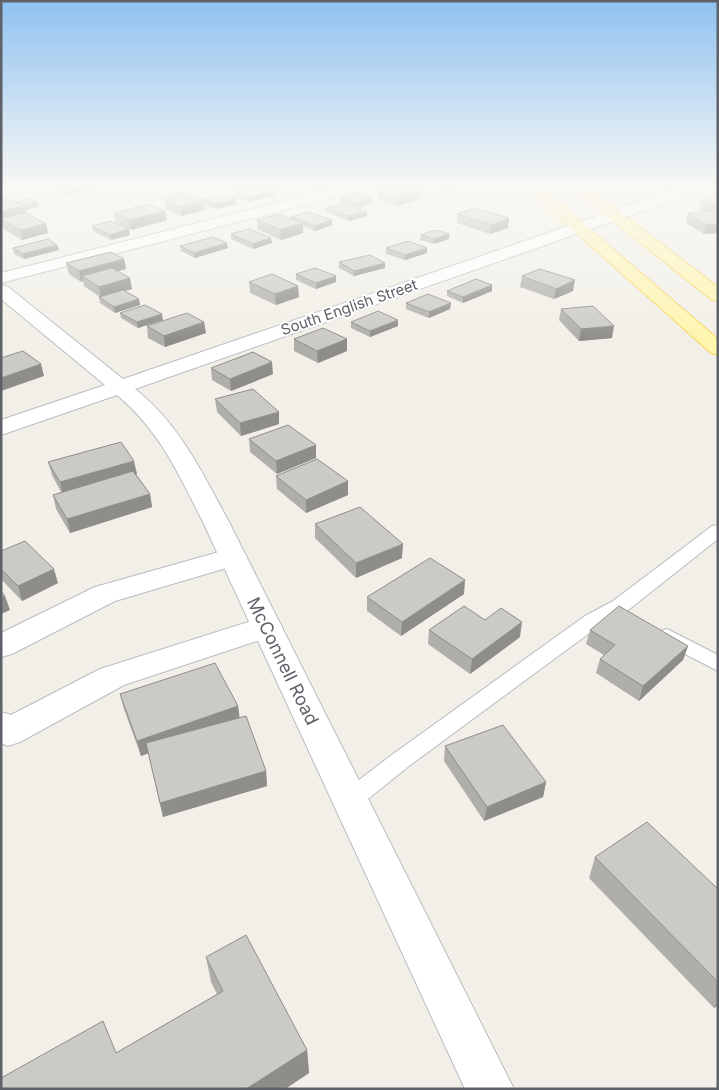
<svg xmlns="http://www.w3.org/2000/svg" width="719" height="1090" viewBox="0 0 719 1090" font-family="Inter,sans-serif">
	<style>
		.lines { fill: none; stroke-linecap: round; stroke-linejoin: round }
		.service-casing { stroke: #b9bcc1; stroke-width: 2 }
		.minor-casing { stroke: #b9bcc1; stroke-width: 2 }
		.tertiary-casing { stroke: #b9bcc1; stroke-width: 2 }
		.primary-casing { stroke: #f9d258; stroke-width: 2 }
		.service { fill: #fff; fill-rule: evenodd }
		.minor { fill: #fff; fill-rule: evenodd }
		.tertiary { fill: #fff; fill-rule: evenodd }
		.primary { fill: #fff5ae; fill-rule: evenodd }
		.wall { fill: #afaea9 }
		.shaded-wall { fill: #8f8d89 }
		.building { fill: #cccac4; stroke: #8f8d89 }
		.labels { text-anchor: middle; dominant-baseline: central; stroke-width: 4; stroke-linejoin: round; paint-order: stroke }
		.far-street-label { font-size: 15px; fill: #5e6268; stroke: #fff }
		.street-label { font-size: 18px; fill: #5e6268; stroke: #fff }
	</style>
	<rect width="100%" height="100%" fill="#f1efe7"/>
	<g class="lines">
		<!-- service casing -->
		<g class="service-casing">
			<path id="service" d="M718,525V539L627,611L599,626L409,766L358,807L350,810L342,807L338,800L342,793L393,754L585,616L613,601L712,526Z
				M667,629L718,655V671L660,641L657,636L660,631Z"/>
		</g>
		<!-- minor casing -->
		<g class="minor-casing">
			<path id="minor" d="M339,187H363L362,190L1,283V273Z
				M233,548L243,551L247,557L243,563L115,601L12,654L1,657V633L95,587Z
				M267,616L278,620L282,627L278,634L124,685L20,742L8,746L1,743V712L11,715L100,669Z"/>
		</g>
		<!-- tertiary casing -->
		<g class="tertiary-casing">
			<path id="tertiary" d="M682,187H703L702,190L135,389C179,423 203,474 229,522L514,1089H465L203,522C178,473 160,431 117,395L1,435V420L105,385L1,299V285L7,286L123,379Z"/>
		</g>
		<!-- primary casing -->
		<g class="primary-casing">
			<path id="primary" d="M525,187H540L718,339V355L711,353Z
				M571,187H586L718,287V301L712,300Z"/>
		</g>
		<!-- service -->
		<use href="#service" class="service"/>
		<!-- minor -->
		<use href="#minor" class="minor"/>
		<!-- tertiary -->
		<use href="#tertiary" class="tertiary"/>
		<!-- primary -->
		<use href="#primary" class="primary"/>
	</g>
	<!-- wall -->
	<path class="wall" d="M54,187H97V188L66,195L54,190Z
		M437,187H457L446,190Z
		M276,190V195L249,202L234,197V192Z
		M378,190H421V199L398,206L378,199Z
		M718,194V233L704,234L686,223L688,213L706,212L699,210L701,201Z
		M167,196L203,200V199H237V204L216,209L204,205L205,210L182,216L166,210L164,200H167Z
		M1,197L16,202H37L38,207L25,210V213L46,224L48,233L22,240L2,228L1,224Z
		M341,198H373V203L357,208L367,212V216L349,221L326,212V208L342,203H341Z
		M114,213L167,220L131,230L116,222Z
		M457,214L509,218L508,228L490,234L457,223Z
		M291,217L332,225L315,231L303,226V233L281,240L258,230L257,220L291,218Z
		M92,226L130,235L111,240L93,231Z
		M231,234L272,243L253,249L231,239Z
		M421,235L449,239L434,244L420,240Z
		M57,245L59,250L24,259L14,254L13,248Z
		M180,246L228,248L195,258L181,251Z
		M386,248H427V253L405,260L386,254Z
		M124,259L126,269L118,271L132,289L124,291L139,299L140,305L115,313L100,303L99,297H100L84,286L83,281L81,282L69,274L66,263Z
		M339,262L385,263V268L354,276L339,268Z
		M296,274L336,282L316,289L296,280Z
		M522,276L573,291L554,299L520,287Z
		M249,282L299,297L276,305L250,293Z
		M492,285V291L463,303L447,296V291Z
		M406,303L450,309L429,318L406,309Z
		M561,309L612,338L579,341L559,320Z
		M120,313L163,320L138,328L121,318Z
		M204,322L206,333L165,347L148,338L147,326Z
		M351,322L398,326L370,337L351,328Z
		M294,339L347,351L318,363L294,351Z
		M211,368L273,374L231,391L212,380Z
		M215,399L279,412V424L241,436L217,412Z
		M249,439L316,458L277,474L250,452Z
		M48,462L137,474H136L150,494L152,507L70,533L56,509L53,495L61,492L52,475Z
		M276,476L348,481V495L306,513L277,489Z
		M315,524L402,558L356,578L315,538Z
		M1,551L58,583L22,601L1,579Z
		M464,594L401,636L367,611V597Z
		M485,620L520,637L470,674L428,644L429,630Z
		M590,630L688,646L683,660L639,701L596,673L600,659L604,655L586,644Z
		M120,694L238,706L239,718L266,771L267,786L163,817L148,753L141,756L124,709Z
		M445,746L546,782L543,797L484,821L444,761Z
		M595,857L718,889V1005L714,1008L589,878Z
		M206,957L307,1050L309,1073L285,1089H1L116,1053L217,994L211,982Z"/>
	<!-- shaded-wall -->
	<path class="shaded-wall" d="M79,187H97V188L66,195L65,191Z
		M446,187H457L446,190Z
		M276,190V195L249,202V197Z
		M421,190V199L398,206V197Z
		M373,198V203L356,208V203Z
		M237,199V204L216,209L215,204Z
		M204,201L205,210L182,216L181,207Z
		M37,202L38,207L25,210L26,215L3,221L1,211Z
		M165,211L167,220L131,230L130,220Z
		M367,212V216L349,221V216Z
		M509,218L508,228L490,234L491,225Z
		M332,220V225L315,231V226Z
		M303,223V233L281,240L280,230Z
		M46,224L48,233L22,240L20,230Z
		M718,224V233L704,234L707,225Z
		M129,229L130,235L111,240L110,235Z
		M449,234V239L434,244V239Z
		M271,238L272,243L253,249V244Z
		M227,243L228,248L195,258L194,253Z
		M57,245L59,250L24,259L23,254Z
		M427,248V253L405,260V255Z
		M124,259L126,269L88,280L82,276L83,281L81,282L79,271Z
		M385,263V268L354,276V271Z
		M336,276V282L316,289V283Z
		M130,278L132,289L101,298L99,287Z
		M575,280L573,291L554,299L556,289Z
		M492,285V291L463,303V297Z
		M298,286L299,297L276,305L275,294Z
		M139,299L140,305L115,313L114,307Z
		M451,303L450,309L429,318V312Z
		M162,314L163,320L138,328L137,322Z
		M398,320V326L370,337V331Z
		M204,322L206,333L165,347L164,336Z
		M614,326L612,338L579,341L581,329Z
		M347,339V351L318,363L317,351Z
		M272,362L273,374L231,391L230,379Z
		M41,364L44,376L1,391V378Z
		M279,412V424L241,436L240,423Z
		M316,445V458L277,474L276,461Z
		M134,461L137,474L63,495L60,482Z
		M348,481V495L306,513V500Z
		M150,494L152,507L70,533L67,519Z
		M403,544L402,558L356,578V563Z
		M54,569L58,583L22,601L18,586Z
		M465,580L464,594L401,636L402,622Z
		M5,596L10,610L1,614V597Z
		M522,622L520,637L470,674L472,659Z
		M688,646L683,660L639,701L643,686Z
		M238,706L240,720L141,756L137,741Z
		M266,771L267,786L163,817L160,803Z
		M546,782L543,797L484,821L487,807Z
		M718,1001V1005L714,1008Z
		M307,1050L309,1073L285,1089H246Z"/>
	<!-- building -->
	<path class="building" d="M58,187H79L65,191Z
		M251,187H268L276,190L249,197L234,192Z
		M388,187H414L421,190L398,197L378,190Z
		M181,192L204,201L181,207L164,200L173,198L167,196Z
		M358,193L373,198L356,203L341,198Z
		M224,194L237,199L215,204L203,199Z
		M717,194L718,205L701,201Z
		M1,197H5L24,206L1,211Z
		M31,199L37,202L23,205L16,202Z
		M343,203L367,212L349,216L326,208Z
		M149,204L165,211L130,220L114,213Z
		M475,208L509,218L491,225L457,214Z
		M715,211L718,212V224L707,225L688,213Z
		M308,212L332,220L315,226L291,217Z
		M26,213L46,224L20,230L1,219V218Z
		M279,214L303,223L280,230L257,220Z
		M111,221L129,229L110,235L92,226Z
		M249,229L271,238L253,244L231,234Z
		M435,230L449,234L434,239L421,235Z
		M213,237L227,243L194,253L180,246Z
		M48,239L57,245L23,254L13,248Z
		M408,241L427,248L405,255L386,248Z
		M111,252L124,259L79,271L66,263Z
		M370,255L385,263L354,271L339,262Z
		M112,268L130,278L99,287L82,276Z
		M315,268L336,276L316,283L296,274Z
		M540,269L575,280L556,289L522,276Z
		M272,274L298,286L275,294L249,282Z
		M476,279L492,285L463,297L447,291Z
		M123,290L139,299L114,307L99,297Z
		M428,294L451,303L429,312L406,303Z
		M145,305L162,314L137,322L120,313Z
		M593,306L614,326L581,329L561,309Z
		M378,311L398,320L370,331L351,322Z
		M187,313L204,322L164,336L147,326Z
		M323,328L347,339L317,351L294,339Z
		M23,351L41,364L1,378V358Z
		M253,352L272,362L230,379L211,368Z
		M253,389L279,412L240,423L215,399Z
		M288,425L316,445L276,461L249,439Z
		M121,442L134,461L60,482L48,462Z
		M317,459L348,481L306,500L276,476Z
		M133,471L150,494L67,519L53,495Z
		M360,507L403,544L356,563L315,524Z
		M25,541L54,569L18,586L1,569V551Z
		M430,558L465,580L402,622L367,597Z
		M1,591L5,596L1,597Z
		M464,606L485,620L501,608L522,622L472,659L429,630Z
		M619,606L688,646L643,686L600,659L615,645L590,630Z
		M215,663L238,706L137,741L120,694Z
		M246,716L266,771L160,803L146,743Z
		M503,725L546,782L487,807L445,746Z
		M647,822L718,889V982L595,857Z
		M246,935L307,1050L246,1089H1V1078L103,1021L116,1053L223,991L206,957Z"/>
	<!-- sky -->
	<linearGradient id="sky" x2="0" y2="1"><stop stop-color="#8fc2f1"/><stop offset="0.55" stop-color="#f9f8f4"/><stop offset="1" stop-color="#f9f8f4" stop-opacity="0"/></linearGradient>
	<rect width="719" height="340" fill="url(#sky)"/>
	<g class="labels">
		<!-- far-street labels -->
		<g class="far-street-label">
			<text transform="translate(349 307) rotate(-19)">South English Street</text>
		</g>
		<!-- street labels -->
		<g class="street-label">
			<text transform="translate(283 661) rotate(64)">McConnell Road</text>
		</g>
	</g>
	<!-- border -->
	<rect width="719" height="1090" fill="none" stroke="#5e6268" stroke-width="5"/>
</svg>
